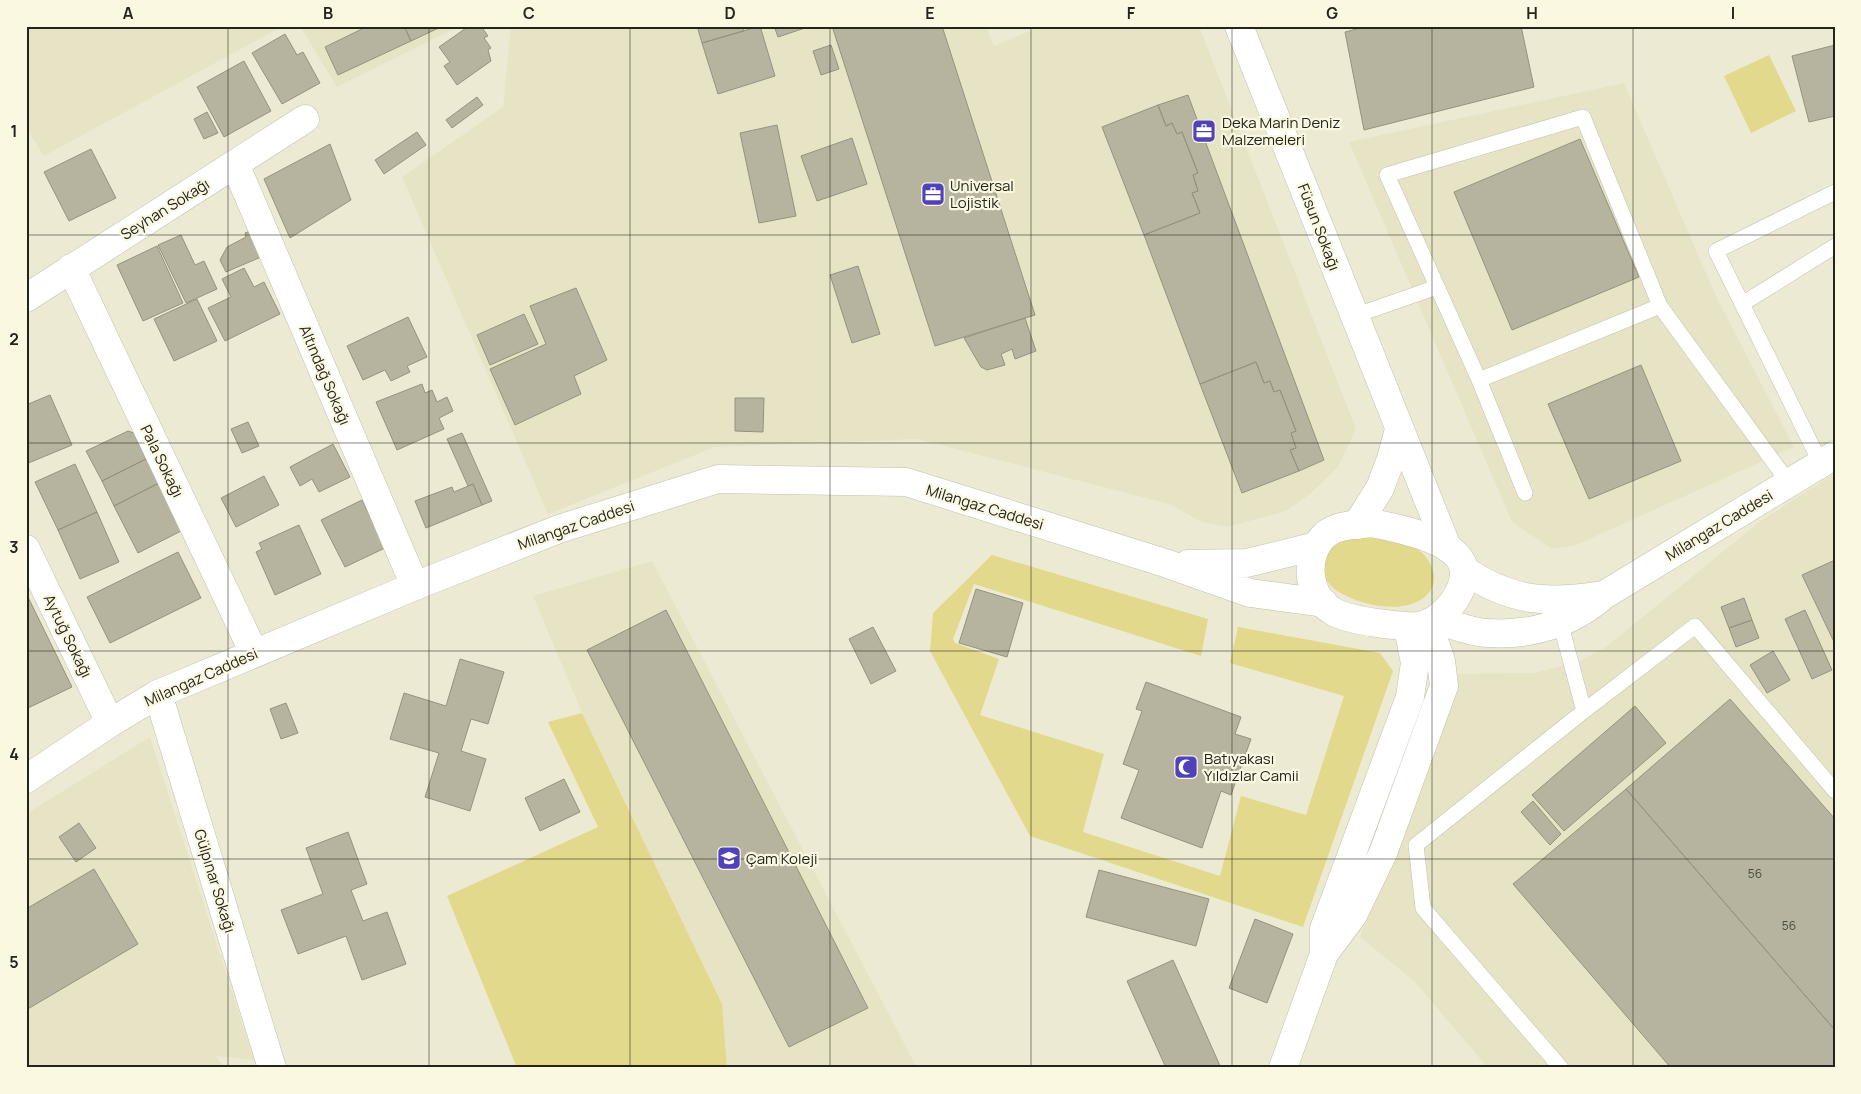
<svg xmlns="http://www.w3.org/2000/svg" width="1861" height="1094" viewBox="0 0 1861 1094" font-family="Manrope,sans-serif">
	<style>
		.built { fill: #e7e4c5 }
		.green { fill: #e2d98c }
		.building { fill: #b6b49e; stroke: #95937e }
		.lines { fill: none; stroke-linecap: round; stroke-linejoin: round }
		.lane-casing { stroke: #c2c0aa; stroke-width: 16 }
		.street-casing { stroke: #c2c0aa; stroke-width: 29 }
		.secondary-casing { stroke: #c2c0aa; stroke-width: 29 }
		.lane { stroke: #fff; stroke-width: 15 }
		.street { stroke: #fff; stroke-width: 28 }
		.secondary { stroke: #fff; stroke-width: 28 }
		.grid { fill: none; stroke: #25241c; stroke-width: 1; stroke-opacity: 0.55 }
		.labels { text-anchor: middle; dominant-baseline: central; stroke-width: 4.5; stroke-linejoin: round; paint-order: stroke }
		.number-label { font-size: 12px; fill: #49483c }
		.poi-label { font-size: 15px; fill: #25241c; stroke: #faf8e1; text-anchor: start }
		.street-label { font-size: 15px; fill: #25241c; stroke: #faf8e1 }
		.neatline { fill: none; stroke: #25241c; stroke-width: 2 }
		.grid-label { font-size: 16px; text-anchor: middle; font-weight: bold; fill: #25241c }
	</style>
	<rect width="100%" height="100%" fill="#edead4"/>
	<!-- built -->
	<path class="built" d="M26,26H283L44,156L26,128Z
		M300,26H460L337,87Z
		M511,26H986L994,46L1041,26H1199L1356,429L1338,467L1310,494L1286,511L1228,527L1202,522L1169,504L917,439L715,447L548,514L402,177L503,107Z
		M1624,83L1715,294L1794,447L1576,545L1552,549L1512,522L1349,142Z
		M1835,473V1068H1488L1414,981L1360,937L1453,674L1534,673L1580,661L1606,647L1759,522Z
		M652,561L917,1068H727L722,1004L582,713L533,596Z
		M150,737L254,1060L216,1056L224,1068H26V814Z"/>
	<!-- green -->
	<path class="green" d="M1769,55L1796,111L1751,133L1724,76Z
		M1359,534C1375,537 1394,539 1408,544C1420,549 1428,557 1432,568C1436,579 1434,588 1426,596C1404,615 1362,606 1339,592C1333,589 1329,583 1325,579C1323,541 1324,545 1359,534Z
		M992,555L1208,619L1201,656L974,584L953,639L955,643L999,659L980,715L1104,754L1083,832L1220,876L1241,796L1306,815L1344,696L1230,663L1238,627L1380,653L1393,671L1303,927L1030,836L930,651L933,613Z
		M582,713L722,1004L727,1068H517L447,896L598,827L548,722Z"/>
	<!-- building -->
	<path class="building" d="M368,26H404L411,41L338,75L325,47Z
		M404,26H443L411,41Z
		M469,26H481L488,36L484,38L491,48L488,50L491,61L457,85L444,66L450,62L439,47Z
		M697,26H743L744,31L702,43Z
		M760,26L775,76L718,94L702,43Z
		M774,26H811L778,37Z
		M832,26H942L1035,315L935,346Z
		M1368,26H1521L1534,87L1364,130L1345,32Z
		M285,34L297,55L303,52L320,83L282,104L252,53Z
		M831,45L839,69L821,75L813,51Z
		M1835,45V116L1809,122L1792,56Z
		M244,61L271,111L224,137L197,87Z
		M1188,95L1324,460L1299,471L1290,450L1296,448L1291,433L1296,431L1280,390L1274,392L1270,381L1264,383L1256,362L1200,384L1144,235L1200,213L1192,193L1198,191L1193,175L1198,173L1182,132L1177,134L1172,123L1166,126L1158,105Z
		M477,97L483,105L452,128L446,120Z
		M1158,105L1166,126L1172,123L1177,134L1182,132L1198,173L1193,175L1198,191L1192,193L1200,213L1144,235L1102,127Z
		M207,112L218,133L204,139L194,119Z
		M777,125L796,216L759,223L740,133Z
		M417,132L426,145L384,174L375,160Z
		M852,138L867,184L817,201L801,156Z
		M1580,139L1639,277L1512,330L1454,192Z
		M330,144L351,200L290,238L264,179Z
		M91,149L116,198L69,221L44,172Z
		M255,229L268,254L226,272L220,260L227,247L246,237L245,233Z
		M181,235L195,265L204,261L217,289L186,303L158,245Z
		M157,246L183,303L143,321L117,265Z
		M858,266L880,334L852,343L830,275Z
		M244,268L254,287L264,282L280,314L225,341L208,308L231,297L222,279Z
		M576,288L607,360L574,376L581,394L515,425L490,369L546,344L530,306Z
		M197,299L217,341L174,361L154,319Z
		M524,314L538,344L490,365L477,335Z
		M408,317L427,357L407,366L410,372L391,381L385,370L363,380L347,346Z
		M1025,318L1036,351L1015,359L1012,349L1001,354L1005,365L987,370L981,367L964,338Z
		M1256,362L1264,383L1270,381L1274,392L1280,390L1296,431L1291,433L1296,448L1290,450L1299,471L1242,493L1200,384Z
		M1641,365L1681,461L1589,499L1548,404Z
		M422,384L425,393L432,390L437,402L447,397L453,411L439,418L444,429L397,450L376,402Z
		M50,395L72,445L26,464V405Z
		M735,398H764L763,432L735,431Z
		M248,422L259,446L242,453L231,429Z
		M128,431L134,433L146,459L102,481L86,451Z
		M462,433L492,501L482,505L473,484L468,486L447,439Z
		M333,444L350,477L319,492L312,479L300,486L290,467Z
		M146,459L159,483L114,506L102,481Z
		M75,464L97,512L58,530L35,482Z
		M264,476L279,505L236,527L221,498Z
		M159,483L183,530L138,553L114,506Z
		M473,484L482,505L426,528L415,501L452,487L454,492Z
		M362,500L385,548L345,567L321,520Z
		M97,512L119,562L80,579L58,530Z
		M299,525L321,574L275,595L256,552L262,549L259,543Z
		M178,552L201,598L110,643L87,597Z
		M1835,560V644L1802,575Z
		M976,589L1023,603L1007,657L959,643Z
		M26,593L72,687L26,709Z
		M1744,598L1752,620L1729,628L1721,607Z
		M666,610L868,1008L789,1047L587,650Z
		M1805,610L1832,670L1812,679L1785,619Z
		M1752,620L1759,638L1736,647L1729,628Z
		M873,627L896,671L871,684L849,639Z
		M1773,651L1790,680L1767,693L1750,665Z
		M460,659L504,672L488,724L471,719L461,751L486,759L470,811L425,797L439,753L390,739L404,693L446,706Z
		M1146,682L1241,717L1235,734L1251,739L1231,795L1221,791L1202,848L1121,818L1139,770L1123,764L1142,711L1136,709Z
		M1730,699L1835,819V1030L1626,789Z
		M286,703L298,733L281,739L270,709Z
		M1635,706L1666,743L1564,831L1532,795Z
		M564,779L580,812L540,831L525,798Z
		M1626,789L1835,1030V1068H1671L1513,884Z
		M1533,801L1561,834L1550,845L1521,812Z
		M79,823L96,848L76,862L59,837Z
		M348,832L367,884L351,890L363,921L387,912L406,964L362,980L346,936L298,954L281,910L323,894L306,848Z
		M94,869L138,944L26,1010V909Z
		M1099,870L1209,899L1196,946L1086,917Z
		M1255,919L1293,934L1267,1003L1229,988Z
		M1173,960L1221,1068H1166L1127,981Z"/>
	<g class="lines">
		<!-- lane casing -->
		<g class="lane-casing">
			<path id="lane" d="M1742,304L1835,246
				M1660,306L1583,117L1387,175L1479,380L1660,306L1789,483
				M1354,316L1437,287
				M1479,380L1525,493
				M1821,464L1716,251L1835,192
				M1560,622L1584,711
				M1561,1068L1423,908L1416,845L1584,711L1695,626L1835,791"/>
		</g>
		<!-- street casing -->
		<g class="street-casing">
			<path id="street" d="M1239,26L1447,547
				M235,164L415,586
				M71,268L254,653
				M26,298L305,119
				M1357,525L1380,488L1391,459L1399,429
				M26,549L110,723
				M158,694L272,1068
				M1324,950V929L1410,697L1415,663L1408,627
				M1283,1068L1324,954L1353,915L1383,853L1444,686L1441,661L1428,623"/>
		</g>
		<!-- secondary casing -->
		<g class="secondary-casing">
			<path id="secondary" d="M1372,523C1397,528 1443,537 1459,558C1477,581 1443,624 1418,626C1399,627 1353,621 1336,613C1307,599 1302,556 1325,535C1338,524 1357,525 1372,523Z
				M1188,564L1247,563L1316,546
				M1464,570C1512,602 1547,604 1602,595
				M1435,620C1452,624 1470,632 1487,633C1530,636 1572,624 1604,595L1835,455
				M26,779L110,723L158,694L415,586L559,529L718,479L906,482L1165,563L1250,593L1324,603"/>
		</g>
		<!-- lane -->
		<use href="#lane" class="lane"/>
		<!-- street -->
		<use href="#street" class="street"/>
		<!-- secondary -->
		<use href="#secondary" class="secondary"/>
	</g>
	<!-- grid -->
	<path class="grid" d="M228,26V1068M429,26V1068M630,26V1068M830,26V1068M1031,26V1068M1232,26V1068M1432,26V1068M1633,26V1068M26,235H1835M26,443H1835M26,651H1835M26,859H1835"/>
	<!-- icons -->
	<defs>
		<g id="office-square" transform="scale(1.25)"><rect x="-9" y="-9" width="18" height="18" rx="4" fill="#5042b9" stroke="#faf8e1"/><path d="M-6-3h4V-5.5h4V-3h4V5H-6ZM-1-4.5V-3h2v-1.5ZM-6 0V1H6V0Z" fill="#fff"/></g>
		<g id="mosque-square" transform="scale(1.25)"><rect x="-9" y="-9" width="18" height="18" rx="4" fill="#5042b9" stroke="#faf8e1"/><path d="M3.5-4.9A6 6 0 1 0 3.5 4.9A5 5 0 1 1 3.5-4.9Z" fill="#fff"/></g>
		<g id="school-square" transform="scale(1.25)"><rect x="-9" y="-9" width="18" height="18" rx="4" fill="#5042b9" stroke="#faf8e1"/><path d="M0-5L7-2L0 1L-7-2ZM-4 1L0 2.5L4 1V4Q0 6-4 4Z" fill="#fff"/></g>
	</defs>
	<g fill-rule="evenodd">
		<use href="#office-square" x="1204" y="131"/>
		<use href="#office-square" x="933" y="194"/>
		<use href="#mosque-square" x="1186" y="767"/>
		<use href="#school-square" x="729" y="858"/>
	</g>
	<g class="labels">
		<!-- number labels -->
		<g class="number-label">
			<text x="1755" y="873">56</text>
			<text x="1789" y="925">56</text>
		</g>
		<!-- poi labels -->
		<g class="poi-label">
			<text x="1222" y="122">Deka Marin Deniz<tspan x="1222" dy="17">Malzemeleri</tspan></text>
			<text x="950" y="185">Universal<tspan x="950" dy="17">Lojistik</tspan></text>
			<text x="1204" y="758">Batıyakası<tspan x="1204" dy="17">Yıldızlar Camii</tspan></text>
			<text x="746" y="858">Çam Koleji</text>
		</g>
		<!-- street labels -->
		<g class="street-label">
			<text transform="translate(165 209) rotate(-32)">Seyhan Sokağı</text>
			<text transform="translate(1319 227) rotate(69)">Füsun Sokağı</text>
			<text transform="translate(325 375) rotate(67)">Altındağ Sokağı</text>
			<text transform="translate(162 461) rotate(64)">Pala Sokağı</text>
			<text transform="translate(985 507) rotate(17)">Milangaz Caddesi</text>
			<text transform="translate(576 525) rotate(-19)">Milangaz Caddesi</text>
			<text transform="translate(1719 525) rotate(-31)">Milangaz Caddesi</text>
			<text transform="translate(68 636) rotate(64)">Aytuğ Sokağı</text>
			<text transform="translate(201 677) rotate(-24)">Milangaz Caddesi</text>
			<text transform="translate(215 881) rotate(73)">Gülpınar Sokağı</text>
		</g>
	</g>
	<!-- border -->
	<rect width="1861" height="1094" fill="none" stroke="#faf8e1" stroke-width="55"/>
	<rect x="28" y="28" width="1806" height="1038" class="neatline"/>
	<g class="grid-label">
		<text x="128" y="19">A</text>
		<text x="328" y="19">B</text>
		<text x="529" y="19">C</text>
		<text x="730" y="19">D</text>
		<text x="930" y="19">E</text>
		<text x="1131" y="19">F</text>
		<text x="1332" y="19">G</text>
		<text x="1532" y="19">H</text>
		<text x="1733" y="19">I</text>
		<text x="14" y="137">1</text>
		<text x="14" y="345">2</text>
		<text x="14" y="553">3</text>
		<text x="14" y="760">4</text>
		<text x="14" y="968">5</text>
	</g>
</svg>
